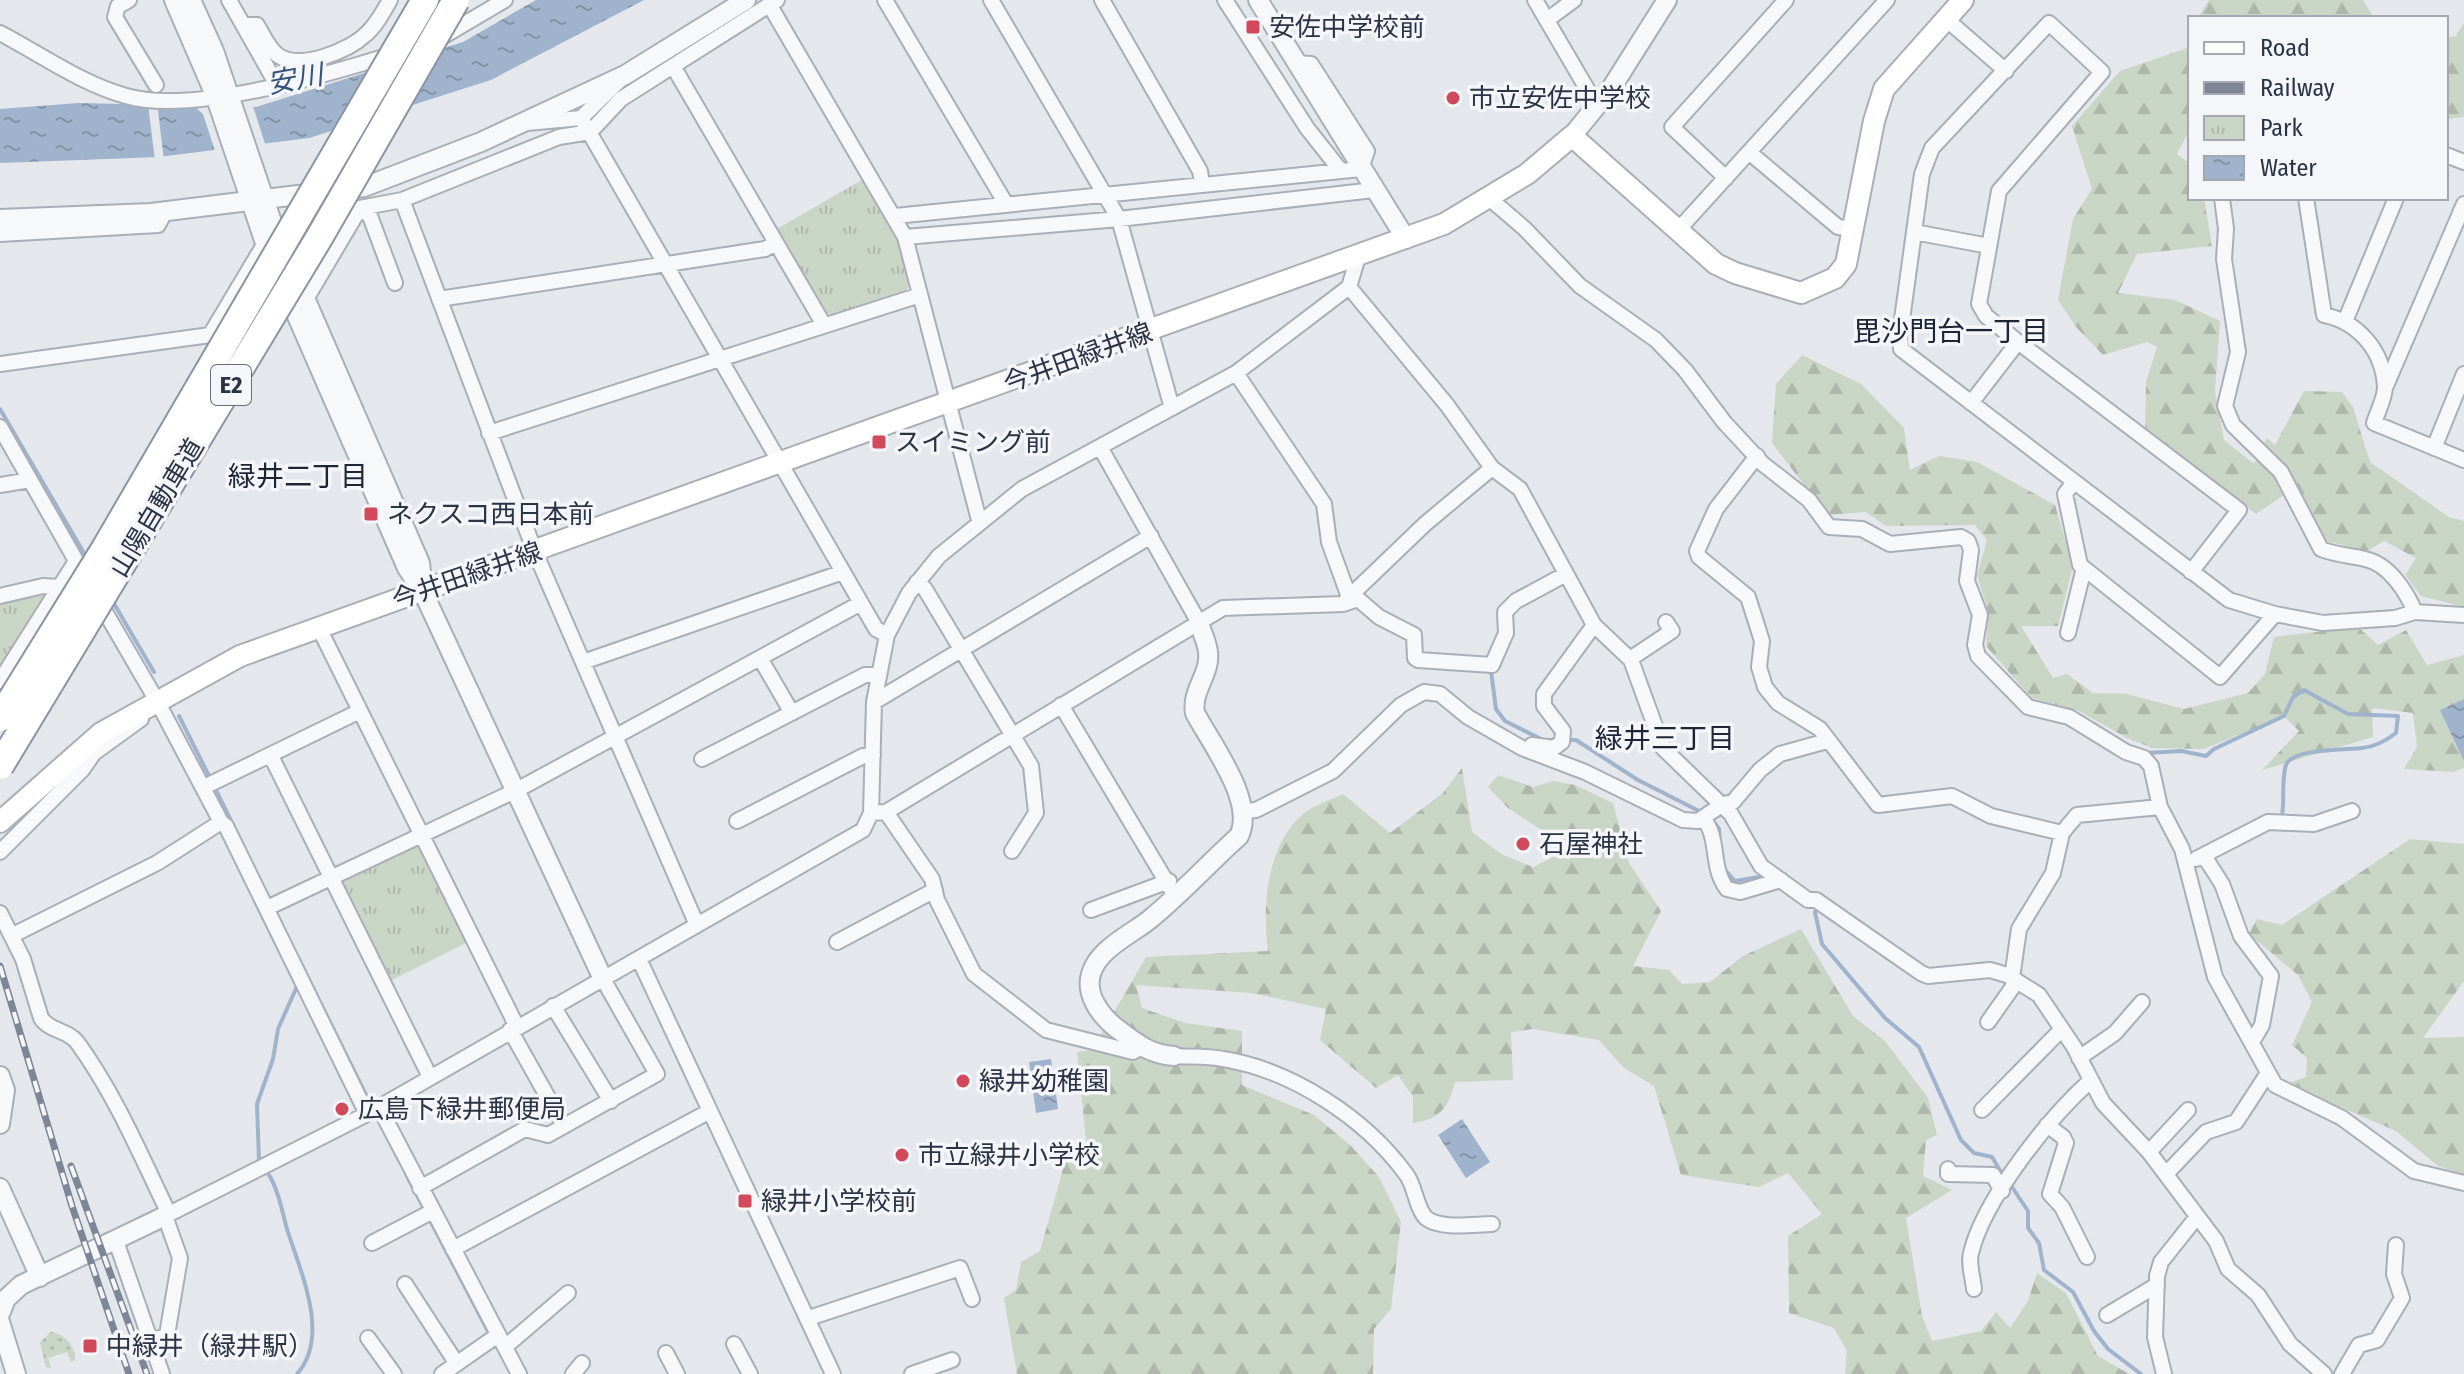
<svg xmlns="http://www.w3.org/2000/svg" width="2464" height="1374" viewBox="0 0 2464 1374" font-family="'Fira Sans Condensed','Noto Sans JP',sans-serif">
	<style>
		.grass { fill: url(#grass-dots) }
		.forest { fill: url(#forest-firs) }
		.park { fill: url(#park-tufts) }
		.water { fill: url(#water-ripples) }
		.pier { fill: #e4e7ec }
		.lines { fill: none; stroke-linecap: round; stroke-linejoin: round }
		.stream { stroke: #9fb4cc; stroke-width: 4 }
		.minor-casing { stroke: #a9aeb7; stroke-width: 18 }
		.tertiary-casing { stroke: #a9aeb7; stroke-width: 22 }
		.secondary-casing { stroke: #a9aeb7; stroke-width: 24 }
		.minor { stroke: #f7f8fa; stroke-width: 14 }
		.tertiary { stroke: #f7f8fa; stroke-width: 18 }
		.secondary { stroke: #fff; stroke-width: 20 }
		.rail-casing { stroke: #7d8696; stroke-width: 7 }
		.rail { stroke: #f4f6f9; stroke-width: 4; stroke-dasharray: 12; stroke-linecap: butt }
		.motorway-bridge-casing { stroke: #8b94a3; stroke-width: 30; stroke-linecap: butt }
		.motorway-bridge { stroke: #fff; stroke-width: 26 }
		.poi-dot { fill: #d1495b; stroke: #f4f6f9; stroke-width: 3 }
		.labels { text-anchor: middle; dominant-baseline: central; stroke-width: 7; stroke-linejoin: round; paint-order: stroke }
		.shield { fill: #f4f6f9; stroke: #676e7b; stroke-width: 2 }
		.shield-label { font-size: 24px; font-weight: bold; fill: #2b3445 }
		.poi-label { font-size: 26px; fill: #2b3445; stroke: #f4f6f9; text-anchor: start }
		.street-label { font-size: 26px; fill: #2b3445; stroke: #f4f6f9 }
		.water-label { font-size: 28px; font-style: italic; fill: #34527a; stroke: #f4f6f9 }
		.neighbourhood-label { font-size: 28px; fill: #1d2536; stroke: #f4f6f9 }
	</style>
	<defs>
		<pattern id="grass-dots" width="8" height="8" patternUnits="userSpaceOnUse" patternTransform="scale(2)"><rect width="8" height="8" fill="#c9d6c5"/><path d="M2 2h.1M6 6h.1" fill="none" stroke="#adb8ab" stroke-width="1.8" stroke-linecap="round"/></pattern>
		<pattern id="forest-firs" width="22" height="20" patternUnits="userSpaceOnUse" patternTransform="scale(2)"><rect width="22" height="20" fill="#c9d6c5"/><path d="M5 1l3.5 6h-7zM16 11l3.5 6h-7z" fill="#adb8ab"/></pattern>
		<pattern id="park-tufts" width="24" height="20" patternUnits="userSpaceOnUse" patternTransform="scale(2)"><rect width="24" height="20" fill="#c9d6c5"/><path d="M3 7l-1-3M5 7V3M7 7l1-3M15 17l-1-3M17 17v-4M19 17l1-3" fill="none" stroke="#adb8ab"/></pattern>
		<pattern id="water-ripples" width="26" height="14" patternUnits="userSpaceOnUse" patternTransform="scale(2)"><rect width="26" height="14" fill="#9fb4cc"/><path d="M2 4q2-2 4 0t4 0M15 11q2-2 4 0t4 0" fill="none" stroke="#8293a7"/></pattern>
	</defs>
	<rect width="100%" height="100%" fill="#e4e7ec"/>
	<!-- grass -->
	<path class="grass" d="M50,1332C64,1333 76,1346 75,1360L71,1362L67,1352L48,1358L51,1368L46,1367L40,1343Z"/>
	<!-- forest -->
	<path class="forest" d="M2209,0H2363L2374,18H2198Z
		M2464,23V117L2446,119V38L2456,36Z
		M2190,47V129L2177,154L2190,164V198H2204L2212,246L2137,254L2118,293L2175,300L2220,321L2215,391L2224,440L2254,464L2267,438L2275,445L2304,391L2342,392L2353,407L2370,462L2449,517L2464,521V607L2421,596L2405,575L2416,558L2384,541L2367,551L2322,540L2297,486L2256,514L2145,427L2146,382L2157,347L2147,342L2103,355L2076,327L2058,300L2073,219L2092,189L2072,126L2120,71Z
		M1802,355L1861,384L1904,428L1910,470L1939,456L1977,462L2055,505L2073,566L2058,626H2021L2053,678L2067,674L2093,693L2127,694L2184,709L2248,693L2265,674L2274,637L2358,627L2378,645L2406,630L2427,665L2464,655V768L2453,772L2404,769L2417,747L2413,713L2372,708L2373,737L2262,770L2299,731L2284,716L2204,749L2152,748L2127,738L2079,711L2032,698L1986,646L1988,611L1977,575L1987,540L1975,525L1886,526L1866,512L1827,515L1772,443L1776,384Z
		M1462,768L1472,832L1501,854L1533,867L1551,858L1557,840L1508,808L1488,787L1498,775L1533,787L1553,781L1575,785L1613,803L1629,863L1661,911L1633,966L1669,970L1682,984L1710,982L1743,956L1801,929L1853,1016L1885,1041L1928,1098L1937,1135L1926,1140L1923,1176L1952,1190L1906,1218L1922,1316L1932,1341L1981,1331L1996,1312L2010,1328L2028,1301L2037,1273L2066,1293L2098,1356L2129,1374H1845L1847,1351L1834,1328L1789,1313L1788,1236L1822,1214L1788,1173L1759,1187L1681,1175L1654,1086L1624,1068L1599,1040L1533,1029L1511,1032L1513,1080L1455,1082C1449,1106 1440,1120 1413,1123V1097L1398,1075L1376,1088L1320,1040L1326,1009L1251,993L1136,985L1142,1008L1185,1023L1242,1031V1085L1314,1115L1351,1146L1379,1177L1401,1222L1391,1309L1374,1329L1373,1374H1017L1004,1298L1016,1290L1021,1262L1040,1251L1065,1162L1087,1150L1077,1052L1092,1050L1146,957L1268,951C1262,907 1266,845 1304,813C1314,805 1331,800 1343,794L1390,833L1443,793Z
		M2410,839L2464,844V981L2423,1038L2464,1037V1175L2438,1166L2396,1131L2286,1084L2306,1077L2307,1058L2292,1045L2312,1002L2298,975L2249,934L2257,919L2282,925Z"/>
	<!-- park -->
	<path class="park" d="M865,178L898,237L910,285L906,290L831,315L821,310L775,230Z
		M40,593L52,595L0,675V603Z
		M415,843L420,845L466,943L390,981L342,884L343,878Z"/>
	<!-- water -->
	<path class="water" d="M536,0H644L491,80L309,138L159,157L0,163V109L78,103L256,107L463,42Z
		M2464,699V761L2440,710Z
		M1051,1059L1058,1109L1036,1113L1029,1062Z
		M1462,1119L1490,1162L1466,1178L1438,1135Z"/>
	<!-- pier -->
	<path class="pier" d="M200,101L252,103L266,147L216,154L203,114L191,103Z
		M157,103L164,160L155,161L148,104Z"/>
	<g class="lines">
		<!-- stream -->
		<path class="stream" d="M0,409L88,560
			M113,602L154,672
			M1491,671L1496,709L1505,721L1543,740H1576L1638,780L1703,813
			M179,716L211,780
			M2090,722L2110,734
			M2146,753L2181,751L2206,756L2214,749L2284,716L2293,697L2304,690L2348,714L2398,716L2396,733C2387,740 2374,747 2362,748C2347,750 2292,748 2286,765C2281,780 2285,800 2282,815
			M215,788L234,827
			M1711,818L1719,829L1720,842
			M1725,870L1735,881L1765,876
			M1815,912L1822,944L1885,1018L1919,1047L1961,1140L1974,1153L1992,1157L2004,1177
			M299,960L369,1101
			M259,1161L257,1104L273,1059L278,1029L298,984
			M406,1174L491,1337
			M269,1175C279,1191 282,1212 287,1229C300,1271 331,1336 297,1374
			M2010,1184L2028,1211V1228L2039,1243L2044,1270L2073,1292L2094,1331L2108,1349L2141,1374"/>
		<!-- minor casing -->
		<g class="minor-casing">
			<path id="minor" d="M129,0L118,6L115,17L156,85
				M229,0L277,85
				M885,0L1006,204
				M991,0L1119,219L1172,408
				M1102,0L1200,171L1202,184
				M1225,0L1307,128L1341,171
				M1535,0L1597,106
				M769,4L905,237L979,520
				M1946,19L2006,71
				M1547,20L1574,0
				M244,25H257C263,35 269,50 279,56C301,70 348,51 365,35C376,26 383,12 390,0
				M0,33C40,54 82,84 126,96C190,115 326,75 390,55
				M437,40L505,0
				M673,66L824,325
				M581,118L876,629L887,635
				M527,123L581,118L619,81
				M1750,153L1838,227L1853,229
				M2446,155L2464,162
				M1726,178L1672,127L1786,0
				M1489,198L1525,229L1580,286L1656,340L1685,370L1724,422L1763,464L1809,500L1829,527L1862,529L1890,544L1961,537L1968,541L1971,550L1967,581L1980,615L1975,645L1978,656L2028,707L2069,717L2126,752L2144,758L2151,766L2160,807L2182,849L2215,977L2275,1085L2342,1118L2414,1171L2464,1183
				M2222,198L2226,229L2224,259L2238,352L2225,406L2233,425L2281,472L2321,549C2336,555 2349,555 2365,559C2389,564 2406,591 2415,612
				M2306,198L2324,315C2358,322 2383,350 2385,387C2385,398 2377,413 2374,423L2464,460
				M402,200L535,552L697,925
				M360,208L370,216L395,283
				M895,216L1361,169L1367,151L1311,64L1296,63
				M1679,229L1887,0
				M1914,232L1989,246
				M0,234L158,225L165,212
				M905,237L1119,219L1374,190
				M1349,287L1447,405L1492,468L1520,489L1594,625L1631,660L1663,748L1731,814L1761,866L1808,900H1816L1921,973L1928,976L1990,970L2007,975L2039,995L2074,1047L2103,1103L2149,1152L2216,1241L2228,1269L2258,1295L2290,1344L2324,1374
				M439,299L765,249L776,243
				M302,306L360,208L402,200L559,137L590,132L621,99L777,0
				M2346,319L2396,198
				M0,364L210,335L265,243
				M1236,373L1324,504L1329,542L1349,597L1343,604
				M2385,388L2464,204
				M1971,403L2018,342
				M0,427L87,580
				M489,433L920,295
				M1100,447L1198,621
				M2434,448L2464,374
				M1757,456L1716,509L1697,551L1699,557L1748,597L1762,641L1759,667L1765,687L1778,703L1820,729L1878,805L1952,796L1991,816L2062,833
				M2073,483L2065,494L2080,565L2220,677L2275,614
				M0,485L30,480
				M2191,572L2239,510L2018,342L1986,316L1979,304L1999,191L2102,72L2049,23L1932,148L1922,174L1900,334L1901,349L2229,600L2275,614L2323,623L2395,618L2415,612L2464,615
				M917,582L925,589L1031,766L1036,813L1012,851
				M0,596L43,586L59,587
				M1349,597L1425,524L1492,468
				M97,598L157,701L221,822L226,826L367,1114
				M319,628L517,1027
				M2068,633L2084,568
				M760,658L792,713
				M1630,659L1672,631L1666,622
				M583,662L843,572
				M0,681L76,561
				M874,702L1151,536
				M1061,705L1175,896
				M1532,745L1554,748L1562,742L1563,731L1544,706V694L1594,625
				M271,756L430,1077
				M702,759L865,675H878
				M204,787L360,711
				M1245,811L1256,810L1333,771L1401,705L1424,692L1440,694L1468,717L1522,748L1585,772L1683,820L1698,821L1723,804L1733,802L1760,770L1780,754L1827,741
				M886,812L932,879L937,900L974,974L1046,1030L1133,1052L1142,1047
				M871,813L886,812L1223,608L1343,604L1358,599L1379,617L1414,635L1415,658L1418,660L1492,665L1506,633L1505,612L1516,601L1566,574
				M1703,818C1720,838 1710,867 1727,889L1740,892L1781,880
				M737,821L863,756L873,755
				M0,852L82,770L94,753L141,719
				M2204,856L2222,884L2241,936L2271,976L2262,1025L2252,1042
				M2196,859L2268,822L2314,824L2352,811
				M267,908L515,791L861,603
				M1091,910L1169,881
				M0,913L23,959L41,1018C49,1031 68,1030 77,1042C115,1094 141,1156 169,1214
				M13,935L157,863L221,822
				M837,942L935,890
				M639,959L833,1374
				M2012,978L2019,929L2053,873L2062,833L2077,815L2160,807
				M553,1006L611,1101
				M1988,1022L2017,981
				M510,1030L564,1126
				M1174,1056C1190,1057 1207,1056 1223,1059C1292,1070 1365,1118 1406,1174C1415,1185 1416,1208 1426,1218C1441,1230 1474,1224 1492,1224
				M2079,1058L2115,1033L2142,1002
				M379,1107L519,1374
				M1982,1110L2062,1029
				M2047,1125L2063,1137L2066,1143L2050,1194L2062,1207L2087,1257
				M2149,1152L2188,1110
				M1948,1169V1174L1993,1175L2002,1191
				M2166,1174L2206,1132L2236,1122L2268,1073
				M420,1188L525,1129L548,1135L657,1074L603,979
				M116,1241L162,1374
				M372,1243L433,1211
				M453,1249L710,1111
				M405,1284L457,1364
				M1974,1289C1973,1278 1968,1263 1971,1253C1984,1199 2049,1118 2090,1081
				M2107,1315L2157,1285
				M809,1318L960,1268L972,1299
				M368,1338L394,1374
				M149,1343L167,1335L180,1258L165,1216L367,1114L863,830L871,813L874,702L887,635L909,593L939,556L1022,489L1236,373L1349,287L1358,257
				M734,1344L750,1374
				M505,1347L568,1293
				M666,1353L677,1374
				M442,1374L498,1335
				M573,1374L582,1363
				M912,1374L952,1360
				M2164,1374L2155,1337L2157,1276L2161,1262L2196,1218
				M2342,1374L2359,1345L2377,1340L2402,1298L2394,1274L2396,1245"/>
		</g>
		<!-- tertiary casing -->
		<g class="tertiary-casing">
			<path id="tertiary" d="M174,0L215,95L265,243L407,568L423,592L603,979
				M191,0L214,51L272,222L420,563L423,589
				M1258,0L1406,239
				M1572,136L1612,87L1667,0
				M0,219L151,213L364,187L481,142L625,75L746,0
				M1174,1056C1148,1054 1135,1042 1115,1027C1100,1015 1085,994 1091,974C1098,949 1130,935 1149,920C1181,894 1209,863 1239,836C1256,802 1212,745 1195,713C1191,690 1211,674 1208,652C1207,642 1201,630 1198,621
				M0,1076L5,1090L0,1124
				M0,1188L40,1277
				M0,1314L6,1299L21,1285L165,1216
				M0,1322L16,1374"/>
		</g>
		<!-- secondary casing -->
		<g class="secondary-casing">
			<path id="secondary" d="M0,822L101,733L240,656L1444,224L1527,174L1572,136L1716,264L1735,273L1801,293L1835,278L1846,264L1874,121L1884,89L1963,0"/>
		</g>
		<!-- minor -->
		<use href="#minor" class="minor"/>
		<!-- tertiary -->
		<use href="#tertiary" class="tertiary"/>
		<!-- secondary -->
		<use href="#secondary" class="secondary"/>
		<!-- rail casing -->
		<g class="rail-casing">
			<path id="rail" d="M0,966L72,1206L129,1374
				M71,1166L147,1374"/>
		</g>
		<!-- rail -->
		<use href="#rail" class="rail"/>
		<!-- motorway-bridge casing -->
		<g class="motorway-bridge-casing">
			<path id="motorway-bridge" d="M0,718L104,550L425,0
				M0,766L319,238L456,0"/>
		</g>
		<!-- motorway-bridge -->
		<use href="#motorway-bridge" class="motorway-bridge"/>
	</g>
	<!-- markers -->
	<g class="poi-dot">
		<rect x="1245" y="19" width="16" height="16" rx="4"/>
		<circle cx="1453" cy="98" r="8"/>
		<rect x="871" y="434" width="16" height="16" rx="4"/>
		<rect x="363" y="506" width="16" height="16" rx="4"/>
		<circle cx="1523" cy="844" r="8"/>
		<circle cx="963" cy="1081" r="8"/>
		<circle cx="342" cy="1109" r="8"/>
		<circle cx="902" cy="1155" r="8"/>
		<rect x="737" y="1193" width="16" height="16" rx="4"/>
		<rect x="82" y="1338" width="16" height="16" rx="4"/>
	</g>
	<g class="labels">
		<!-- shield labels -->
		<rect class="shield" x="211" y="365" width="40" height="40" rx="6"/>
		<g class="shield-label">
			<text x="231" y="385">E2</text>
		</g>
		<!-- poi labels -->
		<g class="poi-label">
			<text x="1269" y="27">安佐中学校前</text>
			<text x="1469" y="98">市立安佐中学校</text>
			<text x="895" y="442">スイミング前</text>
			<text x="387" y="514">ネクスコ西日本前</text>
			<text x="1539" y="844">石屋神社</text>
			<text x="979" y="1081">緑井幼稚園</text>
			<text x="358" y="1109">広島下緑井郵便局</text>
			<text x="918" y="1155">市立緑井小学校</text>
			<text x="761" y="1201">緑井小学校前</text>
			<text x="106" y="1346">中緑井（緑井駅）</text>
		</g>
		<!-- street labels -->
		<g class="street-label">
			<text transform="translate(1078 358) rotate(-20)">今井田緑井線</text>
			<text transform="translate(157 508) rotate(-59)">山陽自動車道</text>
			<text transform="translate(467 576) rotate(-19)">今井田緑井線</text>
		</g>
		<!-- water labels -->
		<g class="water-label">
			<text transform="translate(295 79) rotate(-10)">安川</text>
		</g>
		<!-- neighbourhood labels -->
		<g class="neighbourhood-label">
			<text x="1951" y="331">毘沙門台一丁目</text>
			<text x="298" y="476">緑井二丁目</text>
			<text x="1665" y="738">緑井三丁目</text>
		</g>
	</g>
	<!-- legend -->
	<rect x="2188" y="16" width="260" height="184" fill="#f4f6f9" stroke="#a4a8b1" stroke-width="2"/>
	<rect x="2204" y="42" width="40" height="12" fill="#ffffff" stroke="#a4a8b1" stroke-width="2"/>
	<text x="2260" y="56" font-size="24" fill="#2b3445">Road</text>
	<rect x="2204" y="82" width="40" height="12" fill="#7d8696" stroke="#a4a8b1" stroke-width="2"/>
	<text x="2260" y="96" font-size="24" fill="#2b3445">Railway</text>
	<rect x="2204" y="116" width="40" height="24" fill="url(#park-tufts)" stroke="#a4a8b1" stroke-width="2"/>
	<text x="2260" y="136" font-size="24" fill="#2b3445">Park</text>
	<rect x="2204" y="156" width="40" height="24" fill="url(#water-ripples)" stroke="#a4a8b1" stroke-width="2"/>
	<text x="2260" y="176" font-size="24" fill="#2b3445">Water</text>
</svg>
